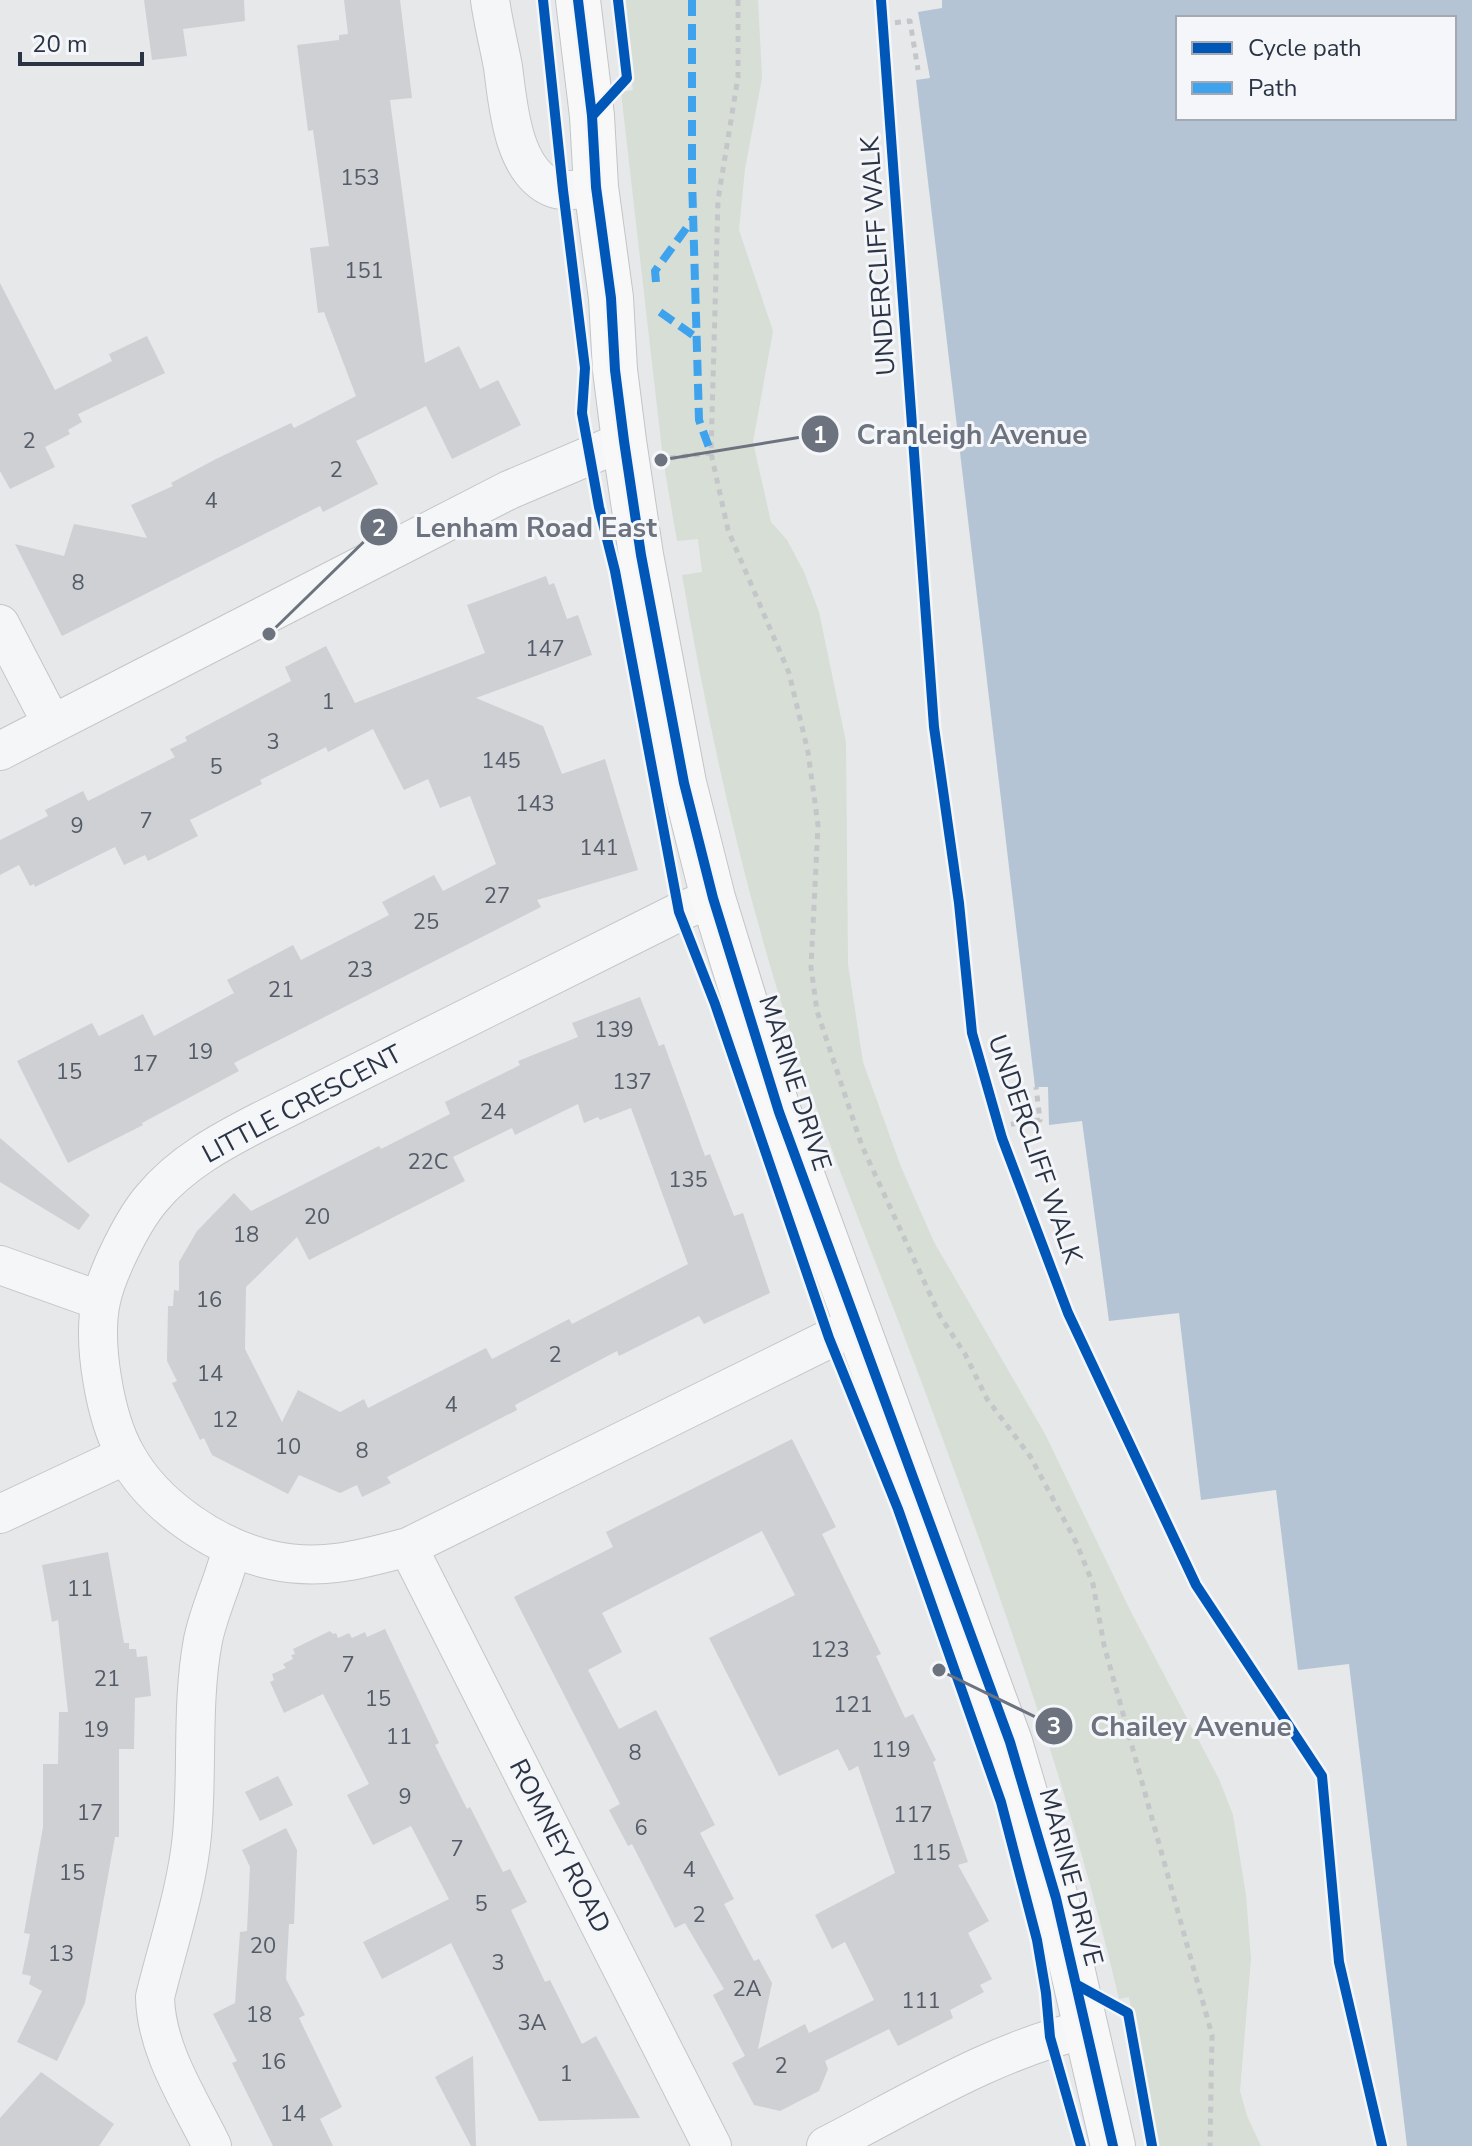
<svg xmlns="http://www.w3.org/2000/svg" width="1472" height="2146" viewBox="0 0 1472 2146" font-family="'Nunito Sans',sans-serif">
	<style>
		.green { fill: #d6ded6 }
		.water { fill: #b4c4d5; fill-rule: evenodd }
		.building { fill: #ced0d3; fill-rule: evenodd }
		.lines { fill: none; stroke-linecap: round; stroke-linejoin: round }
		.street-casing { stroke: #c4c6c8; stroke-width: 40 }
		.primary-casing { stroke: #c2c5c8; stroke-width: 46 }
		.path { stroke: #c5c6ca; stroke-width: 5; stroke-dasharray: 6 6; stroke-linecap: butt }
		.street { stroke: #f5f6f7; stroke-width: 38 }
		.primary { stroke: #f8f8f8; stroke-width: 44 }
		.quiet { stroke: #3ea3ec; stroke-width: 8; stroke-dasharray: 16 8; stroke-linecap: butt }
		.cycleway-casing { stroke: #f4f6f9; stroke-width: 15 }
		.cycleway { stroke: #0057b8; stroke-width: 10 }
		.labels { text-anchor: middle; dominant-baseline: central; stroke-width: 6; stroke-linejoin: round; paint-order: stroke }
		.number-label { font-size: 22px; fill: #545c69 }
		.street-label { font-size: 26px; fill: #2b3445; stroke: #f4f6f9 }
		.leader { fill: none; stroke: #6c737f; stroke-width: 3 }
		.callout-dot { fill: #6c737f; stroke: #f4f6f9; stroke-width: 3 }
		.mark-label { font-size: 24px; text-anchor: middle; font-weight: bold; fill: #fff }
		.callout-label { font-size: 28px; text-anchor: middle; font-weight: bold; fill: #6c737f; stroke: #f4f6f9; stroke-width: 6; stroke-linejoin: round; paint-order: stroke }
	</style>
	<rect width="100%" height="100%" fill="#e6e8ea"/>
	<!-- green -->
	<path class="green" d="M620,0H758L762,78L745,169L739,230L773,331L753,442L771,522L787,540L804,572L819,612L846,742L848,964L863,1062L901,1167L934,1242L1045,1434L1131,1612L1219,1779L1233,1815L1246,1895L1251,1959L1240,2091L1247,2116L1261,2146H1158L1129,1997L1119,1999C1069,1785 997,1584 920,1378C880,1271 835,1164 798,1055C746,899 710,737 682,575L702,572L698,539L677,541L663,459L621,92L633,90Z"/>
	<!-- water -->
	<path class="water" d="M942,0H1472V2146H1407L1349,1664L1298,1670L1276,1490L1201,1500L1179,1313L1109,1321L1082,1121L1049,1125L1048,1087H1035L916,80L930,78L918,12L942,8ZM1178,18H1454V118H1178Z"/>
	<!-- building -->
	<path class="building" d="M144,0H244L245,21L183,29L187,56L152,60Z
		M344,0H400L412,98L390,100L425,363L459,346L480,389L498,380L521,425L452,459L426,406L356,441L378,484L323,512L320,506L62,636L15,544L64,556L74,524L147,538L131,505L173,486L171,483L216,459L291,423L294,428L356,396L324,312L318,313L310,248L329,246L313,130L308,131L297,45L339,40V35L348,34Z
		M0,283L55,390L112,361L109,354L147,336L165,373L78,414L82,422L68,430L70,434L45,447L55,467L10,489L0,471Z
		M546,576L549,585L554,583L567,619L578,615L592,655L476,698L543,726L562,774L605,759L638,870L537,900L541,907L234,1063L239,1071L142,1123L143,1125L68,1163L17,1061L92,1023L99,1036L143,1014L154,1036L234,993L227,980L293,945L301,960L389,915L382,902L434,875L443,891L496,864L470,796L440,808L428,779L404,790L373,729L328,752L326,747L260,780L262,784L190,820L198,836L148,861L145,855L124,865L115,847L35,887L34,884L30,886L19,865L0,875V840L48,816L45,810L83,791L88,801L175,757L170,749L187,741L185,737L291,681L285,667L326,646L355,703L485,653L467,605Z
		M640,997L659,1046L664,1044L705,1156L710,1154L734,1216L743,1213L770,1293L704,1324L699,1316L619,1356L617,1351L515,1405L517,1410L387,1477L391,1483L362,1497L357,1485L340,1493L299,1475L288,1494L212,1455L204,1438L200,1440L172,1383L177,1381L167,1361L168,1306H173L174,1290L179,1291V1262L197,1231L234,1193L251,1211L379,1146L381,1149L450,1114L445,1102L520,1065L518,1061L578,1037L572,1023ZM578,1104L584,1123L598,1117L600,1120L631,1108L688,1264L572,1324L569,1319L492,1359L486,1348L368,1408L364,1399L340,1412L298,1390L282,1422L245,1349L246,1287L297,1237L309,1260L465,1181L453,1157L512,1128L515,1135Z
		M0,1138L90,1215L79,1230L0,1182Z
		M792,1439L836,1527L822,1534L881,1654L876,1656L905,1718L913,1714L936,1760L933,1762L968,1862L958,1865L989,1921L968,1933L992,1979L980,1985L984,1992L950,2010L953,2018L898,2046L889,2029L825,2061L828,2069L819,2091L780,2111L754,2105L732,2063L745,2056L713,1995L724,1989L685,1923L675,1928L632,1844L628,1846L609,1810L620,1804L514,1597L613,1547L606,1532ZM762,1531L795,1595L709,1638L779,1776L838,1749L849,1771L858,1766L895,1873L815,1915L832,1949L845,1942L874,2000L809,2033L805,2024L758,2049L772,1983L759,1959L754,1961L724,1904L734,1899L700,1833L715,1825L656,1710L619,1729L588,1670L622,1652L602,1613Z
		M108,1552L124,1643H129V1649H136L137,1657L147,1656L151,1696L135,1698L134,1749H119V1837H115L85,2003L57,2061L17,2042L42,1991L29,1984L31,1976L22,1974L30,1934L24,1933L43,1827V1764H58L59,1712H68L58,1620L52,1622L42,1565Z
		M385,1629L439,1743L435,1745L467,1809L470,1807L503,1872L510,1869L527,1902L511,1910L545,1982L550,1980L582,2044L596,2036L640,2118L539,2121L451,1943L382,1979L363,1942L449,1899L411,1826L373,1845L347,1795L369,1784L323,1694L284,1713L270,1682L274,1680L272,1674L286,1668L283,1664L293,1659L291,1655L295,1654L293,1649L330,1631L333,1634L336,1633L338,1638L349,1633L352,1638L365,1632L367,1637Z
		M278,1776L293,1805L260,1821L245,1792Z
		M286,1828L297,1850L294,1924H289L286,1979L305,2015L299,2018L342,2107L320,2119L333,2146H273L232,2063L237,2061L213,2014L235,2003L240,1932L247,1931L250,1867L242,1850Z
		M473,2056L476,2146H471L435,2077Z
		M41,2072L114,2124L99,2146H0V2118Z"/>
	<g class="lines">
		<!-- street casing -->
		<g class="street-casing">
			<path id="street" d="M490,0C493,22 499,45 503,67C508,104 512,171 553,188C565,193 583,188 596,187
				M0,624L52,724
				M0,751L509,490L624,441
				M713,898L679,912L261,1121C222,1141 181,1163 152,1198C133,1220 107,1272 101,1301C92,1343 105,1418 126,1455C154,1506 215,1547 271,1560C321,1571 360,1560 408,1547L857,1325
				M0,1265L101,1301
				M0,1514L126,1455
				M408,1547L712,2146
				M212,2146C189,2099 156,2050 155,1997C168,1944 187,1889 192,1835C198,1771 191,1704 203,1640C210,1607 225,1579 232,1547
				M826,2146C910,2103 995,2050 1087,2029"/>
		</g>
		<!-- primary casing -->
		<g class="primary-casing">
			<path id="primary" d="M578,0L592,116L596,187L611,298L615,370L624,441L641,555L684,783L713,898L779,1112L1010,1742L1056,1898L1113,2146"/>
		</g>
		<!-- path -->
		<path class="path" d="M738,0V77L718,200L711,453L728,530L789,673L808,752L818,825L811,967L817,1011L862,1146L940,1316L965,1354L987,1399L1030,1456L1076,1542L1093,1584L1104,1645L1212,2035L1210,2146
			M881,0L934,727L959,903L972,1033L1002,1138L1068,1313L1196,1585L1322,1776L1339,1962L1382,2146
			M883,24L910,21L918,70
			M670,458L711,453
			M999,1126L1040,1120L1036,1087"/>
		<!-- street -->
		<use href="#street" class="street"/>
		<!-- primary -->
		<use href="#primary" class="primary"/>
		<!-- quiet -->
		<path class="quiet" d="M692,0V178L699,420L711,453
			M656,282L655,271L693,219
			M660,312L697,338"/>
		<!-- cycleway casing -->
		<g class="cycleway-casing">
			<path id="cycleway" d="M543,0L563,190L585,368L582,413L599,507L615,571L679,912L715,1004L829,1338L898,1509L1001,1802L1037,1940L1046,1993L1050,2037L1081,2146
				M578,0L592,116L596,187L611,298L615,370L624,441L641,555L684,783L713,898L779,1112L1010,1742L1056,1898L1113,2146
				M881,0L934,727L959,903L972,1033L1002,1138L1068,1313L1196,1585L1322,1776L1339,1962L1382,2146
				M592,116L627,78L618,0
				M1077,1985L1128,2013L1152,2146"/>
		</g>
		<!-- cycleway -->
		<use href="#cycleway" class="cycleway"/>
	</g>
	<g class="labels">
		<!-- number labels -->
		<g class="number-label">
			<text x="360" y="178">153</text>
			<text x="364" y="271">151</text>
			<text x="29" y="441">2</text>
			<text x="336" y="470">2</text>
			<text x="211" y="501">4</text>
			<text x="78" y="583">8</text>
			<text x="545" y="649">147</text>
			<text x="328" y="702">1</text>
			<text x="273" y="742">3</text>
			<text x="501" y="761">145</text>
			<text x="216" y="767">5</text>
			<text x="535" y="804">143</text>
			<text x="146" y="821">7</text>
			<text x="77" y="826">9</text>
			<text x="599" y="848">141</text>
			<text x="497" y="896">27</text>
			<text x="426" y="922">25</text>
			<text x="360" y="970">23</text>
			<text x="281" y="990">21</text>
			<text x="614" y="1030">139</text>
			<text x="200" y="1052">19</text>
			<text x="145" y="1064">17</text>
			<text x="69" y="1072">15</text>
			<text x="632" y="1082">137</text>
			<text x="493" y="1112">24</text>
			<text x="428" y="1162">22C</text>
			<text x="688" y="1180">135</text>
			<text x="317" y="1217">20</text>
			<text x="246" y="1235">18</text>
			<text x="209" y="1300">16</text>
			<text x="555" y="1355">2</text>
			<text x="210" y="1374">14</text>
			<text x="451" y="1405">4</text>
			<text x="225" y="1420">12</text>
			<text x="288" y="1447">10</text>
			<text x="362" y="1451">8</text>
			<text x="80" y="1589">11</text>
			<text x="830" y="1650">123</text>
			<text x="348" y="1665">7</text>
			<text x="107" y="1679">21</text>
			<text x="378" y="1699">15</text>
			<text x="853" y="1705">121</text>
			<text x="96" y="1730">19</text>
			<text x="399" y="1737">11</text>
			<text x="891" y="1750">119</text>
			<text x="635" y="1753">8</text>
			<text x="405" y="1797">9</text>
			<text x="90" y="1813">17</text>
			<text x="913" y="1815">117</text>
			<text x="641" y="1828">6</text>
			<text x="457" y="1849">7</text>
			<text x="931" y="1853">115</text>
			<text x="689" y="1870">4</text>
			<text x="72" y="1873">15</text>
			<text x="481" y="1904">5</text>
			<text x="699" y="1915">2</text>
			<text x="263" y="1946">20</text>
			<text x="61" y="1954">13</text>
			<text x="498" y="1963">3</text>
			<text x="747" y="1989">2A</text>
			<text x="921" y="2001">111</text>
			<text x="259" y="2015">18</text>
			<text x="532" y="2023">3A</text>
			<text x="273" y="2062">16</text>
			<text x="781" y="2066">2</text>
			<text x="566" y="2074">1</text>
			<text x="293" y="2114">14</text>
		</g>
		<!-- street labels -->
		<g class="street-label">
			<text transform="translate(878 256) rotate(-94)">UNDERCLIFF WALK</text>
			<text transform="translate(795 1083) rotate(72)">MARINE DRIVE</text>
			<text transform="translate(302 1104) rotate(-28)">LITTLE CRESCENT</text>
			<text transform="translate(1035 1149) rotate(71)">UNDERCLIFF WALK</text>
			<text transform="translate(560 1846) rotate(63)">ROMNEY ROAD</text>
			<text transform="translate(1071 1877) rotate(75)">MARINE DRIVE</text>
		</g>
	</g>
	<!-- callouts -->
	<path class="leader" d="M661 460L820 434M269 634L379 527M939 1670L1054 1726"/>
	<g class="callout-dot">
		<circle cx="661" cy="460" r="8"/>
		<circle cx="269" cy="634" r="8"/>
		<circle cx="939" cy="1670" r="8"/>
		<circle cx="820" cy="434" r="20"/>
		<circle cx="379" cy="527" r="20"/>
		<circle cx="1054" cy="1726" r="20"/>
	</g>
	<g class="mark-label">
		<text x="820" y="443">1</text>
		<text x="379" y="536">2</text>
		<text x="1054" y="1734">3</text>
	</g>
	<g class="callout-label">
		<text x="972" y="444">Cranleigh Avenue</text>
		<text x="536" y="537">Lenham Road East</text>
		<text x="1191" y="1736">Chailey Avenue</text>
	</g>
	<!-- legend -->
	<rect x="1176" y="16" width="280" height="104" fill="#f4f6f9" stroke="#a4a8b1" stroke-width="2"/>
	<rect x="1192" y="42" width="40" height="12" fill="#0057b8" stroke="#a4a8b1" stroke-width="2"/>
	<text x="1248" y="56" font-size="24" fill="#2b3445">Cycle path</text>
	<rect x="1192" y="82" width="40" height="12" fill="#3ea3ec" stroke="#a4a8b1" stroke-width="2"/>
	<text x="1248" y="96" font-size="24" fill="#2b3445">Path</text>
	<!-- scale -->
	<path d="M20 52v12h122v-12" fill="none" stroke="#2b3445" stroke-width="4"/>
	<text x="32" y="52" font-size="24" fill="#2b3445" stroke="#f4f6f9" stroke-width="6" paint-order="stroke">20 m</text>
</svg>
